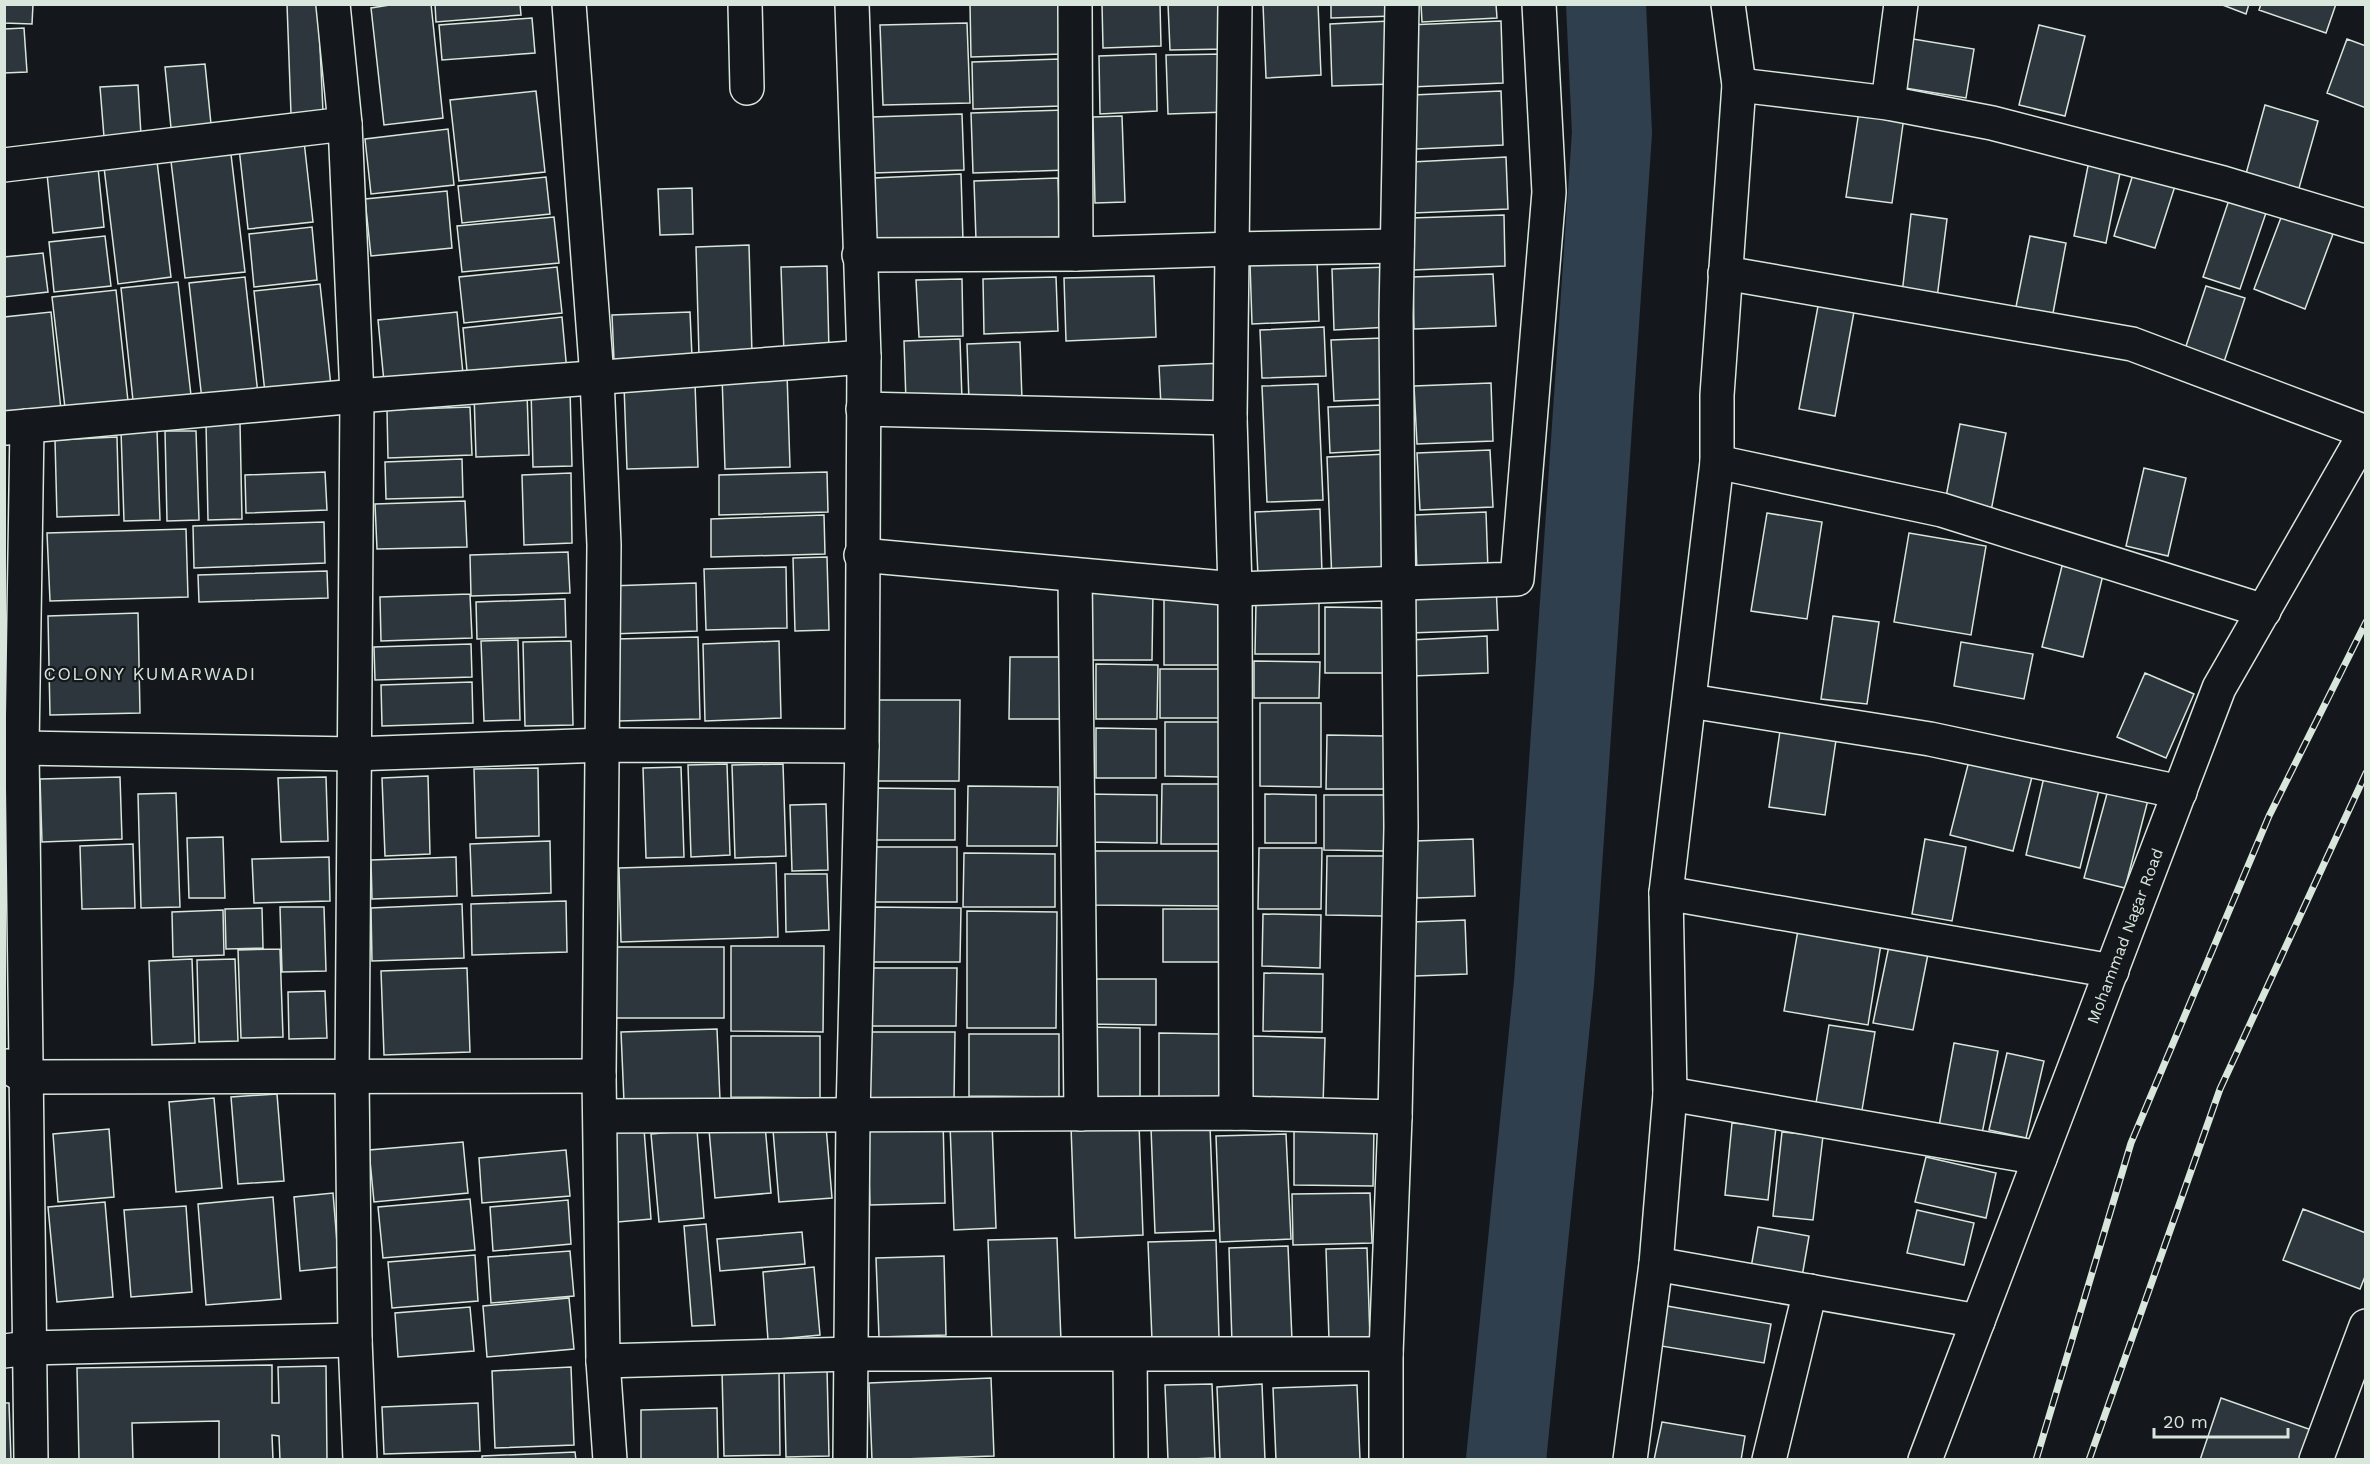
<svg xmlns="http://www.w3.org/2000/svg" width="2370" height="1464" viewBox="0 0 2370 1464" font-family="'Work Sans',sans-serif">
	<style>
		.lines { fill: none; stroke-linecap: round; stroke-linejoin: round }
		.river { stroke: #2f3f4d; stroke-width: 80 }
		.building { fill: #2c363c; stroke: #d8e6dc; stroke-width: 1.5 }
		.minor-casing { stroke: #d8e6dc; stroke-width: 36 }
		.minor { stroke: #14181c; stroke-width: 33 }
		.rail-casing { stroke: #d8e6dc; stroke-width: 7 }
		.rail { stroke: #14181c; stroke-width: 4.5; stroke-dasharray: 14; stroke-linecap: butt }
		.labels { text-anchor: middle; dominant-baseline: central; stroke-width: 4.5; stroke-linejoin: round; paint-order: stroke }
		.street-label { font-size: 16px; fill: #d8e6dc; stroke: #14181c }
		.neighbourhood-label { font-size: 18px; letter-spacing: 1.5px; fill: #d8e6dc; stroke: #14181c }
	</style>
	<rect width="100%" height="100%" fill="#14181c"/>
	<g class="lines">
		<!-- river -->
		<path class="river" d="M1506,1460L1554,983L1612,133L1606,4"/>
	</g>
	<!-- building -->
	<path class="building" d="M4,4H33L32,24L4,23Z
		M287,4H318L323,112L291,114Z
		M396,4H431L443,118L384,125L371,8Z
		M435,4H520L521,15L436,22Z
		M970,4H1059L1061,54L971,57Z
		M1102,4H1160L1161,46L1103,48Z
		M1168,4H1225L1226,49L1170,50Z
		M1263,4H1318L1321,75L1266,78Z
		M1331,4H1393V16L1331,18Z
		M1421,4H1496L1497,18L1422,22Z
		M2220,4H2249L2246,14Z
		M2261,4H2336L2326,33L2259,10Z
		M532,18L535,53L442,60L439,25Z
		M1390,21L1392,84L1332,86L1330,24Z
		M1501,21L1503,83L1411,87L1408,25Z
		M967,23L970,103L883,105L880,25Z
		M2039,25L2085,36L2065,116L2019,105Z
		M24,28L27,72L4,73V29Z
		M1913,39L1974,49L1966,98L1905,88Z
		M2347,39L2366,46V108L2327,93Z
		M1156,54L1157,111L1100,114L1099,56Z
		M1224,54L1226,112L1168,114L1166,55Z
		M1060,59L1061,106L973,109L972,62Z
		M205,64L212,134L172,138L165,67Z
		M138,85L141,135L104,137L100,87Z
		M536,91L545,172L459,181L450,100Z
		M1501,91L1503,145L1416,149L1413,95Z
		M2265,105L2318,121L2297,195L2244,181Z
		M1065,110L1067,170L973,173L971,113Z
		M1859,111L1904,117L1892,203L1846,197Z
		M962,114L964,170L873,173L872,117Z
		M1122,116L1125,202L1095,203L1093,117Z
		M448,129L454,185L371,194L365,139Z
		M304,141L313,222L248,229L239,148Z
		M230,146L245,272L185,278L170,153Z
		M156,153L171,277L118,284L103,159Z
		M2090,156L2122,163L2106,243L2074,236Z
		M1506,157L1508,209L1413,213L1412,162Z
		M97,158L104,227L53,233L46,164Z
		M2134,171L2176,183L2155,248L2114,236Z
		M961,174L963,241L876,244L874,178Z
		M546,177L550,214L462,223L458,186Z
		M1058,178L1060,237L976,240L974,181Z
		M692,188L693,234L660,235L658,189Z
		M447,191L452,248L371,256L365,199Z
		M2230,197L2267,210L2240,289L2203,277Z
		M1911,214L1947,219L1937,298L1902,294Z
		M1504,215L1505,266L1413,270L1411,218Z
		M2282,215L2333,234L2305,309L2254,289Z
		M554,217L559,263L462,272L457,226Z
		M312,227L317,280L254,287L249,234Z
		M105,236L111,286L54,292L49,242Z
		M2030,236L2066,243L2051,324L2014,317Z
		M749,245L752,354L699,356L696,247Z
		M43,253L48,292L4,297V257Z
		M1317,260L1319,321L1252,324L1250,263Z
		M827,266L829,352L784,354L781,267Z
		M557,267L562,313L464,323L459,277Z
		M1388,267L1390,327L1334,330L1332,269Z
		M1493,274L1496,326L1414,329L1413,277Z
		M1154,276L1156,337L1066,341L1064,278Z
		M245,277L258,394L202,400L189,283Z
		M1056,277L1058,331L984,334L983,279Z
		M962,279L963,336L919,337L916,280Z
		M178,282L192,404L134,410L121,288Z
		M320,284L331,386L265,393L254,291Z
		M2206,286L2245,298L2223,365L2184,352Z
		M116,290L128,401L65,408L52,297Z
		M1818,306L1854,312L1835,416L1799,409Z
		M51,312L61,410L4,417V317Z
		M457,312L463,374L384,382L378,320Z
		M690,312L692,357L614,360L612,315Z
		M562,317L567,372L468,382L463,328Z
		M1324,327L1326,376L1262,378L1260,330Z
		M1382,338L1384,399L1334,401L1331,340Z
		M960,339L962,400L906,402L904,341Z
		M1020,342L1022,400L969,402L967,344Z
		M1223,363L1225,404L1161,406L1159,366Z
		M787,373L790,467L725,469L722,375Z
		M695,383L698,467L627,469L624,385Z
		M1491,383L1493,441L1417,444L1414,386Z
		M1318,384L1323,500L1267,502L1262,386Z
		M570,389L572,466L533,467L531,390Z
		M527,392L529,455L476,457L474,393Z
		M1383,405L1385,450L1330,453L1328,407Z
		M470,407L472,455L388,458L387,410Z
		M206,423H240L242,519L208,520Z
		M1960,424L2006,433L1991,511L1945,502Z
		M157,430L160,520L124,521L121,431Z
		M165,431H196L199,520L167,521Z
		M117,437L119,515L57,517L55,440Z
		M1490,450L1493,507L1420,510L1417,453Z
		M1386,454L1391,579L1332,582L1327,457Z
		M462,459L463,497L386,499L385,462Z
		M2144,468L2186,478L2168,556L2126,546Z
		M325,472L327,510L246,513L245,475Z
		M827,472L828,512L719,515V475Z
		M571,473L572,543L524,545L522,475Z
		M465,501L467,547L377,549L375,504Z
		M1320,509L1322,574L1258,576L1255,512Z
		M1486,512L1488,570L1417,573L1415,515Z
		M1767,513L1822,522L1807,619L1751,611Z
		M824,515L825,554L711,557V519Z
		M324,522L325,563L194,568L193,526Z
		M186,529L188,597L50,601L47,533Z
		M1909,533L1986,546L1971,635L1894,622Z
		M568,552L570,593L471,596L470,555Z
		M827,557L829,630L795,631L793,558Z
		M2062,566L2103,575L2083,657L2042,647Z
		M786,567L787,628L706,630L704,569Z
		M327,571L328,598L199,602L198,575Z
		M696,583L697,631L611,634L609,586Z
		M1496,584L1498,630L1408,633L1407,588Z
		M1089,590L1153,591L1152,660H1088Z
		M470,594L472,638L381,641L380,597Z
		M1164,597H1218V665H1164Z
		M565,599L566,637L477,639L476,602Z
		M1256,602H1319V654H1255Z
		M1325,607L1391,608V673H1325Z
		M138,613L140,713L50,715L48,616Z
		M1833,616L1879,622L1867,704L1821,699Z
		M1487,636L1488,673L1412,676L1410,640Z
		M698,637L700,719L618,721L616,639Z
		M518,640L520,720L484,721L481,641Z
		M571,641L573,725L525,726L523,642Z
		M779,641L781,718L705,721L703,644Z
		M1961,642L2033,654L2024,699L1954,686Z
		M471,644L472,677L375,680L374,647Z
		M1010,657H1063V719H1009Z
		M1254,661L1320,662L1319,698H1254Z
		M1096,664L1158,665L1157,719H1096Z
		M1160,669H1225V718H1160Z
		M2145,673L2194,694L2166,758L2117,737Z
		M472,682L473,723L382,726L381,685Z
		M873,700H960L959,781H872Z
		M1260,703H1321V787L1260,786Z
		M1165,722H1224L1223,777L1165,776Z
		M1096,728L1156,729V778H1096Z
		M1780,731L1836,740L1825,815L1769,807Z
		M1327,735L1386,736V789H1326Z
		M1970,757L2033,773L2013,851L1950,835Z
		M727,764L730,855L691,857L688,765Z
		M783,764L786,856L735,858L732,765Z
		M681,767L684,857L646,858L643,768Z
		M538,768L539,836L476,838L474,769Z
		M428,776L430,854L385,856L382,778Z
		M120,777L122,839L42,842L40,779Z
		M326,777L328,841L281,842L278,778Z
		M2044,777L2099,790L2080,868L2026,855Z
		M1162,784H1220L1219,844H1161Z
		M968,786L1058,787L1057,846H967Z
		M873,788L955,789V840H873Z
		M2108,790L2148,800L2125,888L2084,878Z
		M176,793L180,907L141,908L138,794Z
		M1084,794L1157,795V843L1083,842Z
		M1265,794L1316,795V843H1265Z
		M1324,795H1384V851L1324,850Z
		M826,804L828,870L792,871L790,805Z
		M223,837L225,898H189L187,838Z
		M1473,839L1475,896L1417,898L1415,841Z
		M1925,839L1966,847L1952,921L1912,914Z
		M550,841L551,893L472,896L470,844Z
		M133,844L135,908L82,909L80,846Z
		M865,847H957V902H865Z
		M1259,848H1322L1321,909H1258Z
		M1087,851H1224L1223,906L1087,905Z
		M964,853L1055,854V907H963Z
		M1327,856H1385L1384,916L1326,915Z
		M329,857L330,901L254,903L252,859Z
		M456,857L457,896L372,899L371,860Z
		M776,863L778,937L621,942L619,868Z
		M785,874H827L829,930L786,932Z
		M566,901L567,952L472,955L471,904Z
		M462,904L464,958L372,961L371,908Z
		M280,907H324L326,971L282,972Z
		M871,907L961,908L960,962H870Z
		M262,908L263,948L226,949L225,909Z
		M1163,909H1220V962H1163Z
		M223,910L224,955L173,957L172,912Z
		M967,911L1057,912L1056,1028H967Z
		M1263,914L1321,915L1320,968L1262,966Z
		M1465,920L1467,974L1415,976L1412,922Z
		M1798,930L1881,944L1868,1025L1784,1011Z
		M731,946H824L823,1032L731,1031Z
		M1889,946L1928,954L1913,1030L1873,1023Z
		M614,947H724V1018H614Z
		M280,949L283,1037L241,1038L238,950Z
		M192,959L195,1043L152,1045L149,961Z
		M235,959L238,1041L199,1042L197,960Z
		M467,968L470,1052L384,1055L381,971Z
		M866,968H957L956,1026H865Z
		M1264,973L1323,974L1322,1032L1263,1031Z
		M1084,979H1156V1025L1084,1024Z
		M325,991L327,1038L289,1039L288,992Z
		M1829,1025L1875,1032L1862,1110L1816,1103Z
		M1084,1027L1140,1028V1101L1084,1100Z
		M717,1029L720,1100L624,1102L621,1032Z
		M859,1032H955L954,1101H858Z
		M1159,1033L1220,1034V1101L1159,1100Z
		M969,1034H1059V1097L969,1096Z
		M731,1036H820V1098L731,1097Z
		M1252,1036L1325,1038L1323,1106L1250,1105Z
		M1954,1043L1998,1051L1982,1134L1939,1126Z
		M2007,1053L2044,1061L2026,1138L1989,1130Z
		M277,1094L284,1181L238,1184L231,1097Z
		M214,1098L222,1188L176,1192L169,1102Z
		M943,1119L945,1203L870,1205L867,1121Z
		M992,1123L996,1228L954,1230L950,1125Z
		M1732,1123L1776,1127L1768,1200L1725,1195Z
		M1139,1124L1143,1235L1075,1238L1071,1127Z
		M765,1125L771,1193L715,1198L709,1130Z
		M826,1126L832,1198L779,1202L773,1130Z
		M1210,1126L1214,1231L1155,1233L1151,1128Z
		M1294,1126H1374L1373,1186L1294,1185Z
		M109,1129L114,1197L58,1202L53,1134Z
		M644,1129L651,1219L618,1222L611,1132Z
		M697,1130L704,1218L659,1222L651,1134Z
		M1782,1132L1823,1136L1813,1220L1773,1216Z
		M1286,1134L1291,1239L1220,1242L1216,1136Z
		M463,1142L468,1193L374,1202L369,1150Z
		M566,1150L570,1196L482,1203L479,1158Z
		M1926,1157L1996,1173L1986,1218L1915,1202Z
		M333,1193L339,1267L300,1271L294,1197Z
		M1370,1193L1372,1243L1293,1245L1292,1194Z
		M273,1197L281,1299L206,1305L198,1204Z
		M470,1199L475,1250L383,1258L378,1207Z
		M568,1200L571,1244L493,1251L490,1207Z
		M105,1202L113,1297L57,1302L48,1207Z
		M186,1206L192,1292L131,1297L124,1210Z
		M2303,1209L2366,1233V1274L2360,1289L2283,1260Z
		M1917,1210L1974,1223L1964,1265L1907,1253Z
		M706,1224L715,1325L692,1326L684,1226Z
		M1758,1227L1809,1236L1802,1277L1751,1268Z
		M802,1232L805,1264L720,1271L717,1239Z
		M1057,1238L1061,1341L992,1343L988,1240Z
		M1216,1240L1219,1338L1152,1340L1148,1242Z
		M1288,1246L1292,1340L1232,1343L1229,1248Z
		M1367,1248L1370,1339L1329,1340L1326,1249Z
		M570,1251L574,1296L491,1303L488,1257Z
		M475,1255L478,1301L392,1308L388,1262Z
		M944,1256L946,1335L879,1337L876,1258Z
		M814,1267L820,1335L768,1340L763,1272Z
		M569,1298L574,1349L487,1357L483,1306Z
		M1667,1306L1771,1324L1764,1363L1661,1346Z
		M470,1307L474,1351L398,1357L395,1313Z
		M272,1365V1403H279L278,1367L326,1366L327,1460H280L279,1436L272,1435L273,1460H219V1421L132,1423L133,1460H79L77,1368Z
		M571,1367L574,1445L495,1448L492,1371Z
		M827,1368L829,1456L786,1457L784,1369Z
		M722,1371H779L780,1455L724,1456Z
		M991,1378L994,1456L872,1460L869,1383Z
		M1212,1384L1215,1458L1168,1460L1165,1385Z
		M1262,1384L1265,1460H1220L1217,1387Z
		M1357,1385L1360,1460H1276L1273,1388Z
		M2221,1398L2317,1432L2307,1460H2200Z
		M4,1403H9L11,1460H4Z
		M478,1403L480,1451L384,1454L382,1407Z
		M717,1408L718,1460H641V1410Z
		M1662,1422L1745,1436L1741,1460H1654Z
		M575,1452L576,1460H482V1456Z"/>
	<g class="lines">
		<!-- minor casing -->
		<g class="minor-casing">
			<g id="minor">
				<path d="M333,4L345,124L357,396L352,1078L355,1340L360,1460"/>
				<path d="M569,4L597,378L604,545L599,1076L603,1361L610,1460"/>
				<path d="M745,4L747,88"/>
				<path d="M1235,4L1230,418L1235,589L1236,1113"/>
				<path d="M1739,85L1888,103L1992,123L2223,183L2366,226"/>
				<path d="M1888,103L1901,4"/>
				<path d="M4,165L345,124"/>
				<path d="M1076,254L1234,249L1397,246"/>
				<path d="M859,255L1076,254L1075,4"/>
				<path d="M1725,273L2132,344L2366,432"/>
				<path d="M863,409L1230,418"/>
				<path d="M27,426L22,748L31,1460"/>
				<path d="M6,428L357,396L864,357"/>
				<path d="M1717,462L1942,510L2264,611"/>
				<path d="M861,555L1235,589L1517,579L1549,192L1539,4"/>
				<path d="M1075,575L1081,1114"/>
				<path d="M1690,701L1930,739L2180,792"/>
				<path d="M22,748L353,754L604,745L862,746"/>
				<path d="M1666,893L2112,971"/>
				<path d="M7,1066L25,1077L599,1076"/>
				<path d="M1670,1094L2040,1158"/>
				<path d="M601,1116L1236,1113L1395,1117L1401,827L1396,316L1402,4"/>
				<path d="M1656,1264L1978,1321"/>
				<path d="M4,1351L29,1348L355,1340"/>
				<path d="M1130,1355L1131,1460"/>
				<path d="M603,1361L851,1354H1386"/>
				<path d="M850,1460L853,1115L862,746L864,357L852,4"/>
				<path d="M1386,1460V1354L1395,1117"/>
				<path d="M1630,1460L1656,1264L1670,1094L1666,893L1717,462V395L1739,85L1728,4"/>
				<path d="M1769,1460L1810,1291"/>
				<path id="s1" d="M1925,1460L2219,688L2366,432"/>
				<path d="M2316,1460L2366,1326"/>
			</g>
		</g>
		<!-- minor -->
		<use href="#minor" class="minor"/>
		<!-- rail casing -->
		<g class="rail-casing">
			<path id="rail" d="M2036,1460L2131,1143L2269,816L2366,622
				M2089,1460L2220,1089L2366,773"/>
		</g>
		<!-- rail -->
		<use href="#rail" class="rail"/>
	</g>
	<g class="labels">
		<!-- street labels -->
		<g class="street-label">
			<text stroke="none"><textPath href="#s1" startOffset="561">Mohammad Nagar Road</textPath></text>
		</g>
		<!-- neighbourhood labels -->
		<g class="neighbourhood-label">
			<text x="150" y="673">COLONY KUMARWADI</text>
		</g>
	</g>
	<!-- border -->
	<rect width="2370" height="1464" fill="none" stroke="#d8e6dc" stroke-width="12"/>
	<!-- scale -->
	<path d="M2154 1428v9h134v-9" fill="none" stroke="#d8e6dc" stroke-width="3"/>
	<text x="2163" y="1428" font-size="18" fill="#d8e6dc" stroke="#14181c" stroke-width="4.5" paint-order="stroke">20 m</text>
</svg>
